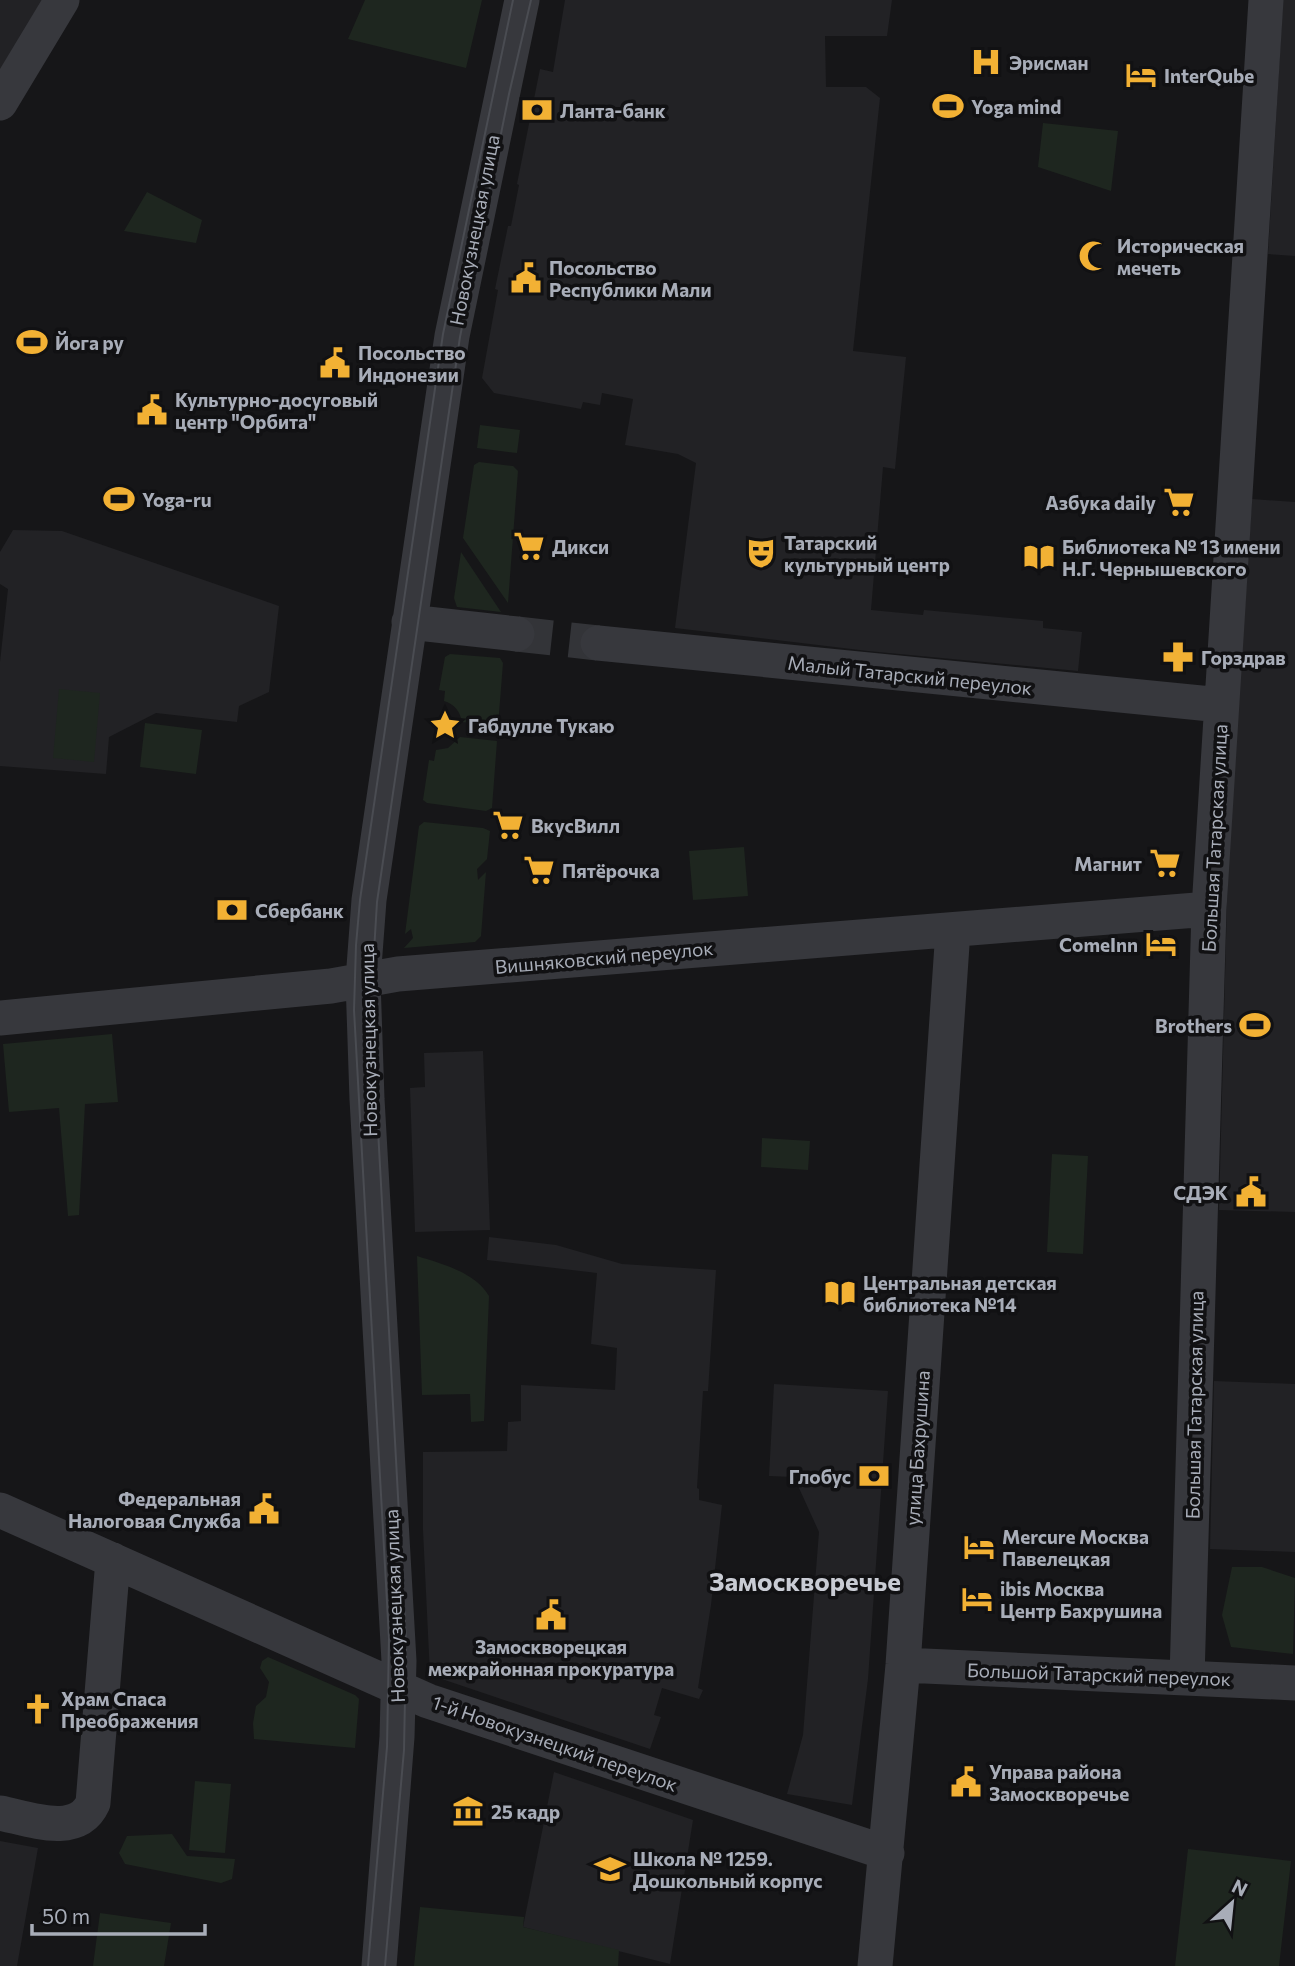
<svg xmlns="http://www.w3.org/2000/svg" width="1295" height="1966" viewBox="0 0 1295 1966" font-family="Commissioner,sans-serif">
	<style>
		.built { fill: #222225 }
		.green { fill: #1e261f }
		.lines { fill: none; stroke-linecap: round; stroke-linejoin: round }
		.minor-tunnel { stroke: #333438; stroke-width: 35; stroke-dasharray: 35 18; stroke-linecap: butt }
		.minor { stroke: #37383d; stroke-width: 35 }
		.tram { stroke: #4a4c52; stroke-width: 2 }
		.labels { text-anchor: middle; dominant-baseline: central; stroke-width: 7; stroke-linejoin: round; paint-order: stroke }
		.poi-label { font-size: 19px; font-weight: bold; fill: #a8adb8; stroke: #111113; text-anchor: start }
		.street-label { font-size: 19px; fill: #a8adb8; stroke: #111113 }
		.district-label { font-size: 26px; font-weight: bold; fill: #c9ccd4; stroke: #111113 }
	</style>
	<rect width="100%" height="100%" fill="#161618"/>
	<!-- built -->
	<path class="built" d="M0,0H51L0,83Z
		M565,0H892L887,36H825L826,87H866L880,98L853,351L906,357L895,469L883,467L871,610L923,615L924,610L1043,621V628L1082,632L1078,671L868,651L675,628L696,463L678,454L625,445L633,399L602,393L600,405L583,402L581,409L494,393L482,378L498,290L495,289L508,226H511L519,185L517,184L540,69L553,72Z
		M1283,0H1295V256L1268,254Z
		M1252,499L1295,502V1212L1219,1210L1228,863Z
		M13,530L62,531L279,606L269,692L239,706L237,722L156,713L109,737L106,774L0,766V662L8,589L0,584V552Z
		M483,1051L490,1230L415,1232L410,1088L425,1087L424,1053Z
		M489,1237L556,1245L622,1264L716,1270L708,1391H703L697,1488L699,1489V1500L722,1505L711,1605L698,1688L703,1690L699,1699L662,1688L654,1715L661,1717L650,1749L430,1675L423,1530V1452L507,1451L508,1422L521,1421V1385L615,1390L617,1348L591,1344L597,1273L487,1260Z
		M1214,1381L1295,1384V1552L1210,1549Z
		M774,1384L888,1391L868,1679L852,1805L787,1794L803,1735L819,1532L794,1477L769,1476Z
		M554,1772L693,1820L670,1964L523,1927Z
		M0,1841L38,1848L17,1966H0Z"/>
	<!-- green -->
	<path class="green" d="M365,0H482L466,68L348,39Z
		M1043,123L1118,131L1111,191L1038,167Z
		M147,192L202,220L196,243L124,231Z
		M480,425L520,430L517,453L477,448Z
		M479,462L513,466L518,471L508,603L463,538L474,465Z
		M461,552L501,612L457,607L454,598Z
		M450,654L500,658L503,663L498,726L462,722C460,711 454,704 444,701L445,691L439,690L445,657Z
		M59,689L100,693L94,762L53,758Z
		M145,723L202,730L196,774L140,767Z
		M460,737L497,741L492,808L486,811L427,803L423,800L429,760L434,761L436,750L448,748Z
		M424,822L483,828L490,831L487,859L477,869L478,880L486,872L481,936L475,942L404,948L413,938L411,929L405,934L419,826Z
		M744,847L748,896L693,900L689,851Z
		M112,1034L118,1102L85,1104L79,1215L68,1216L59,1108L9,1112L3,1044Z
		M762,1138L810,1141L808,1170L761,1167Z
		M1052,1154L1088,1156L1083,1254L1047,1252Z
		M417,1256C442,1264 475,1272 489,1296L484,1421L471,1422L470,1394L422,1395Z
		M1232,1567H1262L1295,1578L1293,1654L1231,1647L1222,1615Z
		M268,1657L355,1695L359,1699L355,1748L254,1739L253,1723L256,1706L266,1697L269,1682L260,1668L262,1661Z
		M195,1781L231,1784L225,1853L189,1850Z
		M172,1834L187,1856L235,1859L232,1879L221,1883L125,1864L119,1853L127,1836Z
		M1188,1849L1291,1861L1279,1966H1175Z
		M420,1907L524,1917L523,1927L619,1950L618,1966H414Z
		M100,1913L171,1923L164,1966H93Z"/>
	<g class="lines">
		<!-- minor-tunnel -->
		<path class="minor-tunnel" d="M517,634L598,643"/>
		<!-- minor -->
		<path class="minor" d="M0,103L62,0
			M409,622L517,634
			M598,643L1221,705
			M0,1018L331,986L398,974L1209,909
			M0,1510L428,1701L887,1853
			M903,1665L1295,1683
			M1187,1678L1209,909L1266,0
			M0,1813C30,1819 77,1838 93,1803L113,1560
			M379,1966L397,1737L399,1661L367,1099L363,980L369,900L452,336L522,0
			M875,1966L903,1665L953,930"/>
		<!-- tram -->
		<path class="tram" d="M368,1966L387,1747L389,1638L354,1010L356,945L360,900L443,334L513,0
			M385,1966L404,1750L406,1643L371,1001L377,902L460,337L509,94L531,0"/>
	</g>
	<!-- icons -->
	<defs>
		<g id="hospital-bare" transform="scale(2.415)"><path d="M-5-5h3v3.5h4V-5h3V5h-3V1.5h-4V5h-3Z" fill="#f2b134" stroke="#111113" stroke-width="2.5" paint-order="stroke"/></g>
		<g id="hotel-bare" transform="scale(2.415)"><path d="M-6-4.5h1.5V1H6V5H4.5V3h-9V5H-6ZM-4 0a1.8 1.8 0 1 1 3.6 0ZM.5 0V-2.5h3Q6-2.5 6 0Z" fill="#f2b134" stroke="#111113" stroke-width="2.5" paint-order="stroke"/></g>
		<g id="stadium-bare" transform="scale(2.415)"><path d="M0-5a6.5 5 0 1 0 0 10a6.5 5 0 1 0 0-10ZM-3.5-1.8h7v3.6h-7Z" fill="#f2b134" stroke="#111113" stroke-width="2.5" paint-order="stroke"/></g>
		<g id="bank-bare" transform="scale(2.415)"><path d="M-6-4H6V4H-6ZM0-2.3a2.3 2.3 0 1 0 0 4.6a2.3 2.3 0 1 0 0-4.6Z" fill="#f2b134" stroke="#111113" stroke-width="2.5" paint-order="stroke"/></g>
		<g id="mosque-bare" transform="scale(2.415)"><path d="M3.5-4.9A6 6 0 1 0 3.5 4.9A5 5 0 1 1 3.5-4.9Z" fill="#f2b134" stroke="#111113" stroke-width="2.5" paint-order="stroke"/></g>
		<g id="civic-bare" transform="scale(2.415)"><path d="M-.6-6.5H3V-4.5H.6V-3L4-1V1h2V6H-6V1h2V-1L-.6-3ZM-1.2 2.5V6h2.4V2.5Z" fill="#f2b134" stroke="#111113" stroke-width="2.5" paint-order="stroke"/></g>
		<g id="supermarket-bare" transform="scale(2.415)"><path d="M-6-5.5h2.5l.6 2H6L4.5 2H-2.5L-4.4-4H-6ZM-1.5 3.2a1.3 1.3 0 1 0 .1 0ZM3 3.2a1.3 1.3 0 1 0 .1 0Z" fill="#f2b134" stroke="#111113" stroke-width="2.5" paint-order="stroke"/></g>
		<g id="theatre-bare" transform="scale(2.415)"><path d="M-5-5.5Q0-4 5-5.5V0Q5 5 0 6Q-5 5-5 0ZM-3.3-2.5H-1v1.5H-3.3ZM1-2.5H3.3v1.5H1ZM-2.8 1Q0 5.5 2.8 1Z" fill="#f2b134" stroke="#111113" stroke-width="2.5" paint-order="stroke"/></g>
		<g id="library-bare" transform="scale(2.415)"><path d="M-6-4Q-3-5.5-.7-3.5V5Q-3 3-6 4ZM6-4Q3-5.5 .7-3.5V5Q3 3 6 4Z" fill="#f2b134" stroke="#111113" stroke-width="2.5" paint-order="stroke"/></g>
		<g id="pharmacy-bare" transform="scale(2.415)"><path d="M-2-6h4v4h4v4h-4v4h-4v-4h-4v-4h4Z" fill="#f2b134" stroke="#111113" stroke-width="2.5" paint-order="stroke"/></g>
		<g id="sight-bare" transform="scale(2.415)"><path d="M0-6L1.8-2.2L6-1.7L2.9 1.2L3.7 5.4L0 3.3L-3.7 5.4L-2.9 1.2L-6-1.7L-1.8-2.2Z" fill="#f2b134" stroke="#111113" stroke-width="2.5" paint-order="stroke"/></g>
		<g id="church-bare" transform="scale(2.415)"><path d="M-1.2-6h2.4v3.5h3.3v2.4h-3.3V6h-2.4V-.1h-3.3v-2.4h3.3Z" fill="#f2b134" stroke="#111113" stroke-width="2.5" paint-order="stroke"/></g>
		<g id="museum-bare" transform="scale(2.415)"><path d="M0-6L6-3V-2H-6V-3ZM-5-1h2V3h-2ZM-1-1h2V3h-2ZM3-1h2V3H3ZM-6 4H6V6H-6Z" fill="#f2b134" stroke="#111113" stroke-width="2.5" paint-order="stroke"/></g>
		<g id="school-bare" transform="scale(2.415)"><path d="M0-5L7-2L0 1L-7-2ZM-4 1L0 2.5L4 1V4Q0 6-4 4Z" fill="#f2b134" stroke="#111113" stroke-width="2.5" paint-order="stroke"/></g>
	</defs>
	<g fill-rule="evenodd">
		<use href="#hospital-bare" x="986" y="62"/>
		<use href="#hotel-bare" x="1141" y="75"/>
		<use href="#stadium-bare" x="948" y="106"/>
		<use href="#bank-bare" x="537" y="110"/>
		<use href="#mosque-bare" x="1094" y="256"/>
		<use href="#civic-bare" x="526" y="278"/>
		<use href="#stadium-bare" x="32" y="342"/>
		<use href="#civic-bare" x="335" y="363"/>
		<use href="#civic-bare" x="152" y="410"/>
		<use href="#stadium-bare" x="119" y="499"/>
		<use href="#supermarket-bare" x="1179" y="502"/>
		<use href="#supermarket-bare" x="529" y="546"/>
		<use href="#theatre-bare" x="761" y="553"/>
		<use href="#library-bare" x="1039" y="557"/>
		<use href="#pharmacy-bare" x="1178" y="657"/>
		<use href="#sight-bare" x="445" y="725"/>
		<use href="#supermarket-bare" x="508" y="825"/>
		<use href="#supermarket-bare" x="1165" y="863"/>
		<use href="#supermarket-bare" x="539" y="870"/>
		<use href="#bank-bare" x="232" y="910"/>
		<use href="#hotel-bare" x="1161" y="944"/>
		<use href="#stadium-bare" x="1255" y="1025"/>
		<use href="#civic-bare" x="1251" y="1192"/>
		<use href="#library-bare" x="840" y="1293"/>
		<use href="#bank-bare" x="874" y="1476"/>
		<use href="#civic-bare" x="264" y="1509"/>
		<use href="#hotel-bare" x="979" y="1547"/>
		<use href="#hotel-bare" x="977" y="1599"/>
		<use href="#civic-bare" x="551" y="1615"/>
		<use href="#church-bare" x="38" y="1709"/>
		<use href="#civic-bare" x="966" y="1782"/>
		<use href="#museum-bare" x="468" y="1811"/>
		<use href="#school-bare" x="610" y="1869"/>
	</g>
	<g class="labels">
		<!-- poi labels -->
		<g class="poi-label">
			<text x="1009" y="62">Эрисман</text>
			<text x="1164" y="75">InterQube</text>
			<text x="971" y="106">Yoga mind</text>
			<text x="560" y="110">Ланта-банк</text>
			<text x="1117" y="245">Историческая<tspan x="1117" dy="22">мечеть</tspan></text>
			<text x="549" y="267">Посольство<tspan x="549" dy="22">Республики Мали</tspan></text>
			<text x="55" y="342">Йога ру</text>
			<text x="358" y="352">Посольство<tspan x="358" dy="22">Индонезии</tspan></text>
			<text x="175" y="399">Культурно-досуговый<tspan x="175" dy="22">центр "Орбита"</tspan></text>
			<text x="142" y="499">Yoga-ru</text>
			<text x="1156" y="502" text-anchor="end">Азбука daily</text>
			<text x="784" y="542">Татарский<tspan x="784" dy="22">культурный центр</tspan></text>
			<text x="552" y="546">Дикси</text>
			<text x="1062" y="546">Библиотека № 13 имени<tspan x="1062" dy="22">Н.Г. Чернышевского</tspan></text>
			<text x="1201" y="657">Горздрав</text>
			<text x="468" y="725">Габдулле Тукаю</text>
			<text x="531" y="825">ВкусВилл</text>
			<text x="1142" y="863" text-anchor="end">Магнит</text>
			<text x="562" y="870">Пятёрочка</text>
			<text x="255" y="910">Сбербанк</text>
			<text x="1138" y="944" text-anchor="end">ComeInn</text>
			<text x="1232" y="1025" text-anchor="end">Brothers</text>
			<text x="1228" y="1192" text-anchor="end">СДЭК</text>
			<text x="863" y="1282">Центральная детская<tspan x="863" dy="22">библиотека №14</tspan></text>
			<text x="851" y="1476" text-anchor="end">Глобус</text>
			<text x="241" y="1498" text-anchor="end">Федеральная<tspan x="241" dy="22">Налоговая Служба</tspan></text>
			<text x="1002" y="1536">Mercure Москва<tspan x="1002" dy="22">Павелецкая</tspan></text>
			<text x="1000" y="1588">ibis Москва<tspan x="1000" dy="22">Центр Бахрушина</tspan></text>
			<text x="551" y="1646" text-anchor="middle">Замоскворецкая<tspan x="551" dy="22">межрайонная прокуратура</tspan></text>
			<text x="61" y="1698">Храм Спаса<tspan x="61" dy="22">Преображения</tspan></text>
			<text x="989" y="1771">Управа района<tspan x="989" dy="22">Замоскворечье</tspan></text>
			<text x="491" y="1811">25 кадр</text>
			<text x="633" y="1858">Школа № 1259.<tspan x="633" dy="22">Дошкольный корпус</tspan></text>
		</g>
		<!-- street labels -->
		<g class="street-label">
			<text transform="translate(474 230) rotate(-79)">Новокузнецкая улица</text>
			<text transform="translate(910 675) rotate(6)">Малый Татарский переулок</text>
			<text transform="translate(1214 838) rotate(-87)">Большая Татарская улица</text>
			<text transform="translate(604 957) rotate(-5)">Вишняковский переулок</text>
			<text transform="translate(368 1040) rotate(-91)">Новокузнецкая улица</text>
			<text transform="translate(1194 1405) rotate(-89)">Большая Татарская улица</text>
			<text transform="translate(917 1448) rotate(-86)">улица Бахрушина</text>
			<text transform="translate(394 1606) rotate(-92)">Новокузнецкая улица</text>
			<text transform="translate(1099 1674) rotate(2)">Большой Татарский переулок</text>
			<text transform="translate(555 1743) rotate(19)">1-й Новокузнецкий переулок</text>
		</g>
		<!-- district labels -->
		<g class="district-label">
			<text x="805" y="1580">Замоскворечье</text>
		</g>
	</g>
	<!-- north arrow -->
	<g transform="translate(1232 1903) rotate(27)" stroke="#111113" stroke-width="5" paint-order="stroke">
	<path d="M0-5L12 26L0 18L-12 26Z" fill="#a8adb8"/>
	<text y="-10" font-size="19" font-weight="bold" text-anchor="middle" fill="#a8adb8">N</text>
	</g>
	<!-- scale -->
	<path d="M32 1924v10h173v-10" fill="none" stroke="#a8adb8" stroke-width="3.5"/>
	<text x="42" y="1924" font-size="21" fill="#a8adb8" stroke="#111113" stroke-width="5" paint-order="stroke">50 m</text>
</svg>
